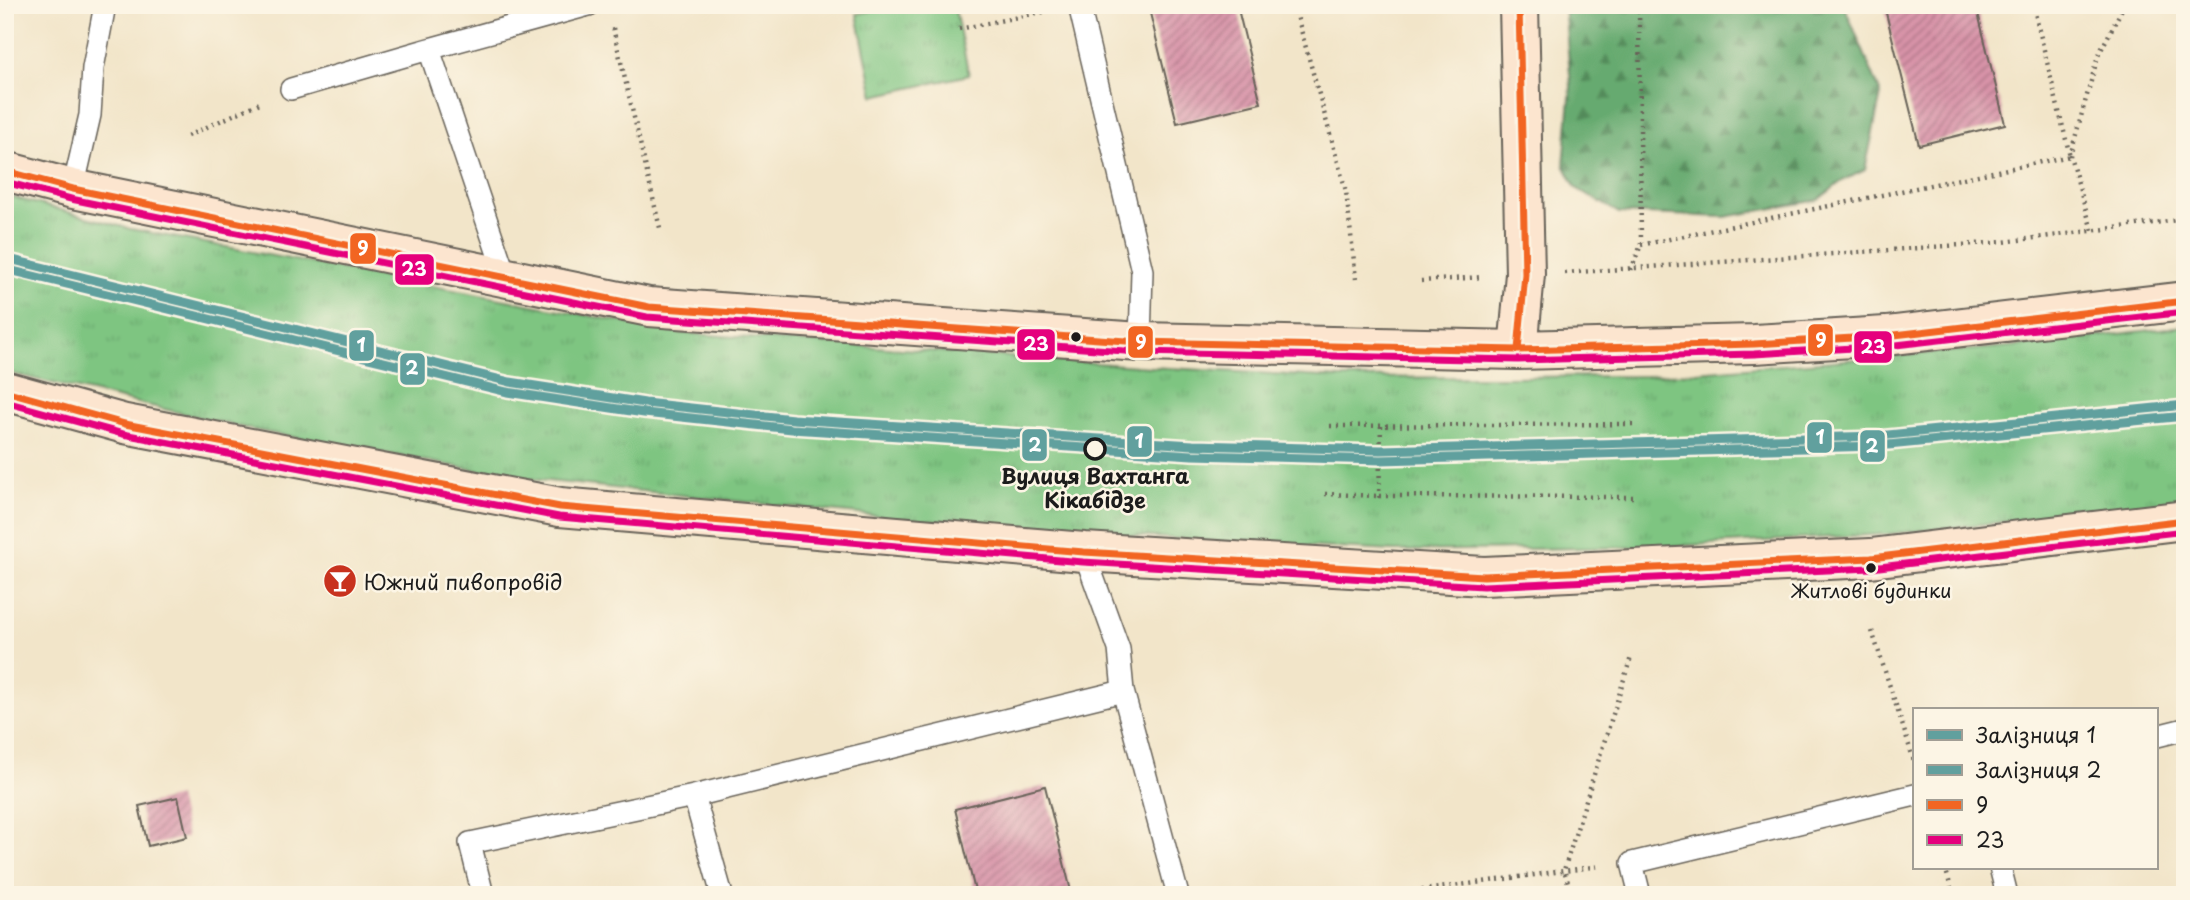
<svg xmlns="http://www.w3.org/2000/svg" width="2190" height="900" viewBox="0 0 2190 900" font-family="'Playpen Sans',sans-serif">
	<style>
		.grass { fill: url(#grass-tufts); stroke: #4d704e; stroke-width: 2 }
		.forest { fill: url(#forest-firs); stroke: #416346; stroke-width: 2 }
		.building { fill: url(#building-hatch) }
		.lines { fill: none; stroke-linecap: round; stroke-linejoin: round }
		.lane-casing { stroke: #676259; stroke-width: 24 }
		.secondary-casing { stroke: #676259; stroke-width: 42 }
		.path { stroke: #676259; stroke-width: 4.5; stroke-dasharray: 2 5; stroke-linecap: butt }
		.lane { stroke: #fff; stroke-width: 21 }
		.secondary { stroke: #fce5cf; stroke-width: 38 }
		.bus-1-casing { stroke: #fcf5e5; stroke-width: 12 }
		.bus-2-casing { stroke: #fcf5e5; stroke-width: 12 }
		.bus-1 { stroke: #f26522; stroke-width: 7 }
		.bus-2 { stroke: #e5007d; stroke-width: 7 }
		.rail-1-casing { stroke: #fcf5e5; stroke-width: 14 }
		.rail-2-casing { stroke: #fcf5e5; stroke-width: 14 }
		.rail-1 { stroke: #61a09e; stroke-width: 9 }
		.rail-2 { stroke: #61a09e; stroke-width: 9 }
		.bus-dot { fill: #1c1c1c; stroke: #fcf5e5; stroke-width: 2.5 }
		.stop-dot { fill: #fcf5e5; stroke: #1c1c1c; stroke-width: 3.5 }
		.labels { text-anchor: middle; dominant-baseline: central; stroke-width: 5; stroke-linejoin: round; paint-order: stroke }
		.bus-label { font-size: 19px; fill: #1c1c1c; stroke: #fcf5e5 }
		.stop-label { font-size: 21px; font-weight: bold; fill: #1c1c1c; stroke: #fcf5e5 }
		.poi-label { font-size: 21px; fill: #1c1c1c; stroke: #fcf5e5; text-anchor: start }
		.line-badge { stroke: #fcf5e5; stroke-width: 2.5 }
		.badge-label { font-size: 19px; text-anchor: middle; font-weight: bold; fill: #fff }
	</style>
	<defs>
		<pattern id="grass-tufts" width="24" height="20" patternUnits="userSpaceOnUse" patternTransform="scale(1.75)"><rect width="24" height="20" fill="#7ec581"/><path d="M3 7l-1-3M5 7V3M7 7l1-3M15 17l-1-3M17 17v-4M19 17l1-3" fill="none" stroke="#6ca96f"/></pattern>
		<pattern id="forest-firs" width="22" height="20" patternUnits="userSpaceOnUse" patternTransform="scale(1.75)"><rect width="22" height="20" fill="#66aa6f"/><path d="M5 1l3.5 6h-7zM16 11l3.5 6h-7z" fill="#538a5a"/></pattern>
		<pattern id="building-hatch" width="6" height="6" patternUnits="userSpaceOnUse" patternTransform="scale(1.75)"><rect width="6" height="6" fill="#d893a8"/><path d="M-1 1l2-2M0 6l6-6M5 7l2-2" fill="none" stroke="#ae7788"/></pattern>
	</defs>
	<rect width="100%" height="100%" fill="#fcf5e5"/>
	<filter id="ink" filterUnits="userSpaceOnUse"><feTurbulence type="fractalNoise" baseFrequency=".0143" numOctaves="2"/><feDisplacementMap in="SourceGraphic" scale="14" xChannelSelector="R" yChannelSelector="G"/><feConvolveMatrix kernelMatrix="1 2 1 2 8 2 1 2 1" color-interpolation-filters="sRGB"/></filter>
	<filter id="wash" filterUnits="userSpaceOnUse"><feTurbulence type="fractalNoise" baseFrequency=".00686" numOctaves="4" result="noise"/><feDisplacementMap in="SourceGraphic" scale="28" xChannelSelector="R" yChannelSelector="G"/><feGaussianBlur stdDeviation="1.57" result="paint"/><feColorMatrix in="noise" values="0 0 0 0 0 0 0 0 0 0 0 0 0 0 0 0 0 1.4 0 .05"/><feComposite in="paint" operator="in"/></filter>
	<g filter="url(#wash)">
		<rect width="100%" height="100%" fill="#f2e5c9"/>
		<!-- grass -->
		<path class="grass" d="M898,5H954L969,75L874,96L857,14Z
			M5,195L131,229L681,333L1151,367L1341,378L1647,376L2029,345L2185,326V503L1887,534L1656,547L1395,551L1220,542L896,518L520,478L254,430L5,372Z"/>
		<!-- forest -->
		<path class="forest" d="M1564,5H1844L1881,94L1865,170L1842,181L1818,200L1725,217L1619,213L1576,188L1564,165L1571,86Z"/>
		<g id="blocks">
			<!-- building -->
			<path class="building" d="M1148,5H1237L1261,103L1177,123Z
				M1884,5H1976L2005,124L1919,145Z
				M1045,786L1072,895H976L955,809Z
				M178,797L187,837L148,846L139,806Z"/>
		</g>
	</g>
	<g filter="url(#ink)">
		<use href="#blocks" fill-opacity="0" stroke="#676259" stroke-width="2"/>
		<g class="lines">
			<!-- lane casing -->
			<g class="lane-casing">
				<path id="lane" d="M1079,5L1142,271L1140,342
					M429,49L589,5
					M291,89L429,49L506,278
					M73,189L90,115L93,68L105,5
					M1084,552L1119,649L1123,691L1178,895
					M2157,736L2185,729
					M694,796L722,895
					M2000,867L2007,895
					M483,895L470,843L694,796L1123,691
					M1640,895L1632,863L1915,795"/>
			</g>
			<!-- secondary casing -->
			<g class="secondary-casing">
				<path id="secondary" d="M5,171L73,189L649,307L1140,342L1518,350L1754,344L1886,336L2185,301
					M1518,350L1525,274L1519,5
					M5,391L125,424L560,507L1084,552L1484,576L1871,558L2185,520"/>
			</g>
			<!-- path -->
			<path class="path" d="M1294,5L1346,191L1356,279
				M613,28L660,228
				M959,29L1048,11
				M187,136L262,102
				M2092,230L2070,156L2098,56L2124,5
				M1641,245L2070,156L2033,5
				M1631,270L1641,245L1639,5
				M1565,273L2003,242L2185,219
				M1421,281L1483,277
				M1330,426L1633,424
				M1381,426L1379,496L1633,497
				M1325,494L1379,496
				M1872,631L1915,764
				M1945,867L1953,895
				M1387,895L1600,866
				M1572,895L1564,870L1631,657"/>
			<!-- lane -->
			<use href="#lane" class="lane"/>
			<!-- secondary -->
			<use href="#secondary" class="secondary"/>
			<!-- bus-1 casing -->
			<g class="bus-1-casing">
				<path id="bus-1" d="M5,171L73,189L649,307L1140,342L1518,350L1754,344L1886,336L2185,301
					M1518,350L1525,274L1519,5
					M5,391L125,424L560,507L1084,552L1484,576L1871,558L2185,520"/>
			</g>
			<!-- bus-2 casing -->
			<g class="bus-2-casing">
				<path id="bus-2" d="M5,182L71,199L647,317L1139,352L1518,360L1754,354L1887,346L2185,312
					M5,402L123,434L559,517L1083,562L1483,586L1871,568L2185,531"/>
			</g>
			<!-- bus-1 -->
			<use href="#bus-1" class="bus-1"/>
			<!-- bus-2 -->
			<use href="#bus-2" class="bus-2"/>
			<!-- rail-1 casing -->
			<g class="rail-1-casing">
				<path id="rail-1" d="M5,258L510,382L645,403L793,419L1193,445L1381,450L1878,436L2185,405"/>
			</g>
			<!-- rail-2 casing -->
			<g class="rail-2-casing">
				<path id="rail-2" d="M5,269L507,392L644,413L792,429L1192,455L1381,460L1878,446L2185,416"/>
			</g>
			<!-- rail-1 -->
			<use href="#rail-1" class="rail-1"/>
			<!-- rail-2 -->
			<use href="#rail-2" class="rail-2"/>
		</g>
	</g>
	<!-- icons -->
	<defs>
		<g id="bar-disc" transform="scale(1.75)"><circle r="9.5" fill="#c8321e" stroke="#fcf5e5"/><path d="M-6-5H6L.8 .8V4.5H3.5V6h-7V4.5H-.8V.8Z" fill="#fff"/></g>
	</defs>
	<g fill-rule="evenodd">
		<use href="#bar-disc" x="340" y="581"/>
	</g>
	<!-- markers -->
	<g class="bus-dot">
		<circle cx="1076" cy="337" r="6"/>
		<circle cx="1871" cy="568" r="6"/>
	</g>
	<circle class="stop-dot" cx="1095" cy="449" r="10"/>
	<g class="labels">
		<!-- bus labels -->
		<g class="bus-label">
			<text x="1871" y="590">Житлові будинки</text>
		</g>
		<!-- stop labels -->
		<g class="stop-label">
			<text x="1095" y="475">Вулиця Вахтанга<tspan x="1095" dy="24">Кікабідзе</tspan></text>
		</g>
		<!-- poi labels -->
		<g class="poi-label">
			<text x="364" y="581">Южний пивопровід</text>
		</g>
	</g>
	<g class="line-badge">
		<rect x="349" y="232" width="28" height="33" rx="7" fill="#f26522"/>
		<rect x="394" y="253" width="41" height="33" rx="7" fill="#e5007d"/>
		<rect x="1807" y="323" width="27" height="34" rx="7" fill="#f26522"/>
		<rect x="1127" y="325" width="27" height="34" rx="7" fill="#f26522"/>
		<rect x="1016" y="328" width="40" height="33" rx="7" fill="#e5007d"/>
		<rect x="348" y="329" width="27" height="33" rx="7" fill="#61a09e"/>
		<rect x="1853" y="330" width="40" height="34" rx="7" fill="#e5007d"/>
		<rect x="399" y="352" width="27" height="34" rx="7" fill="#61a09e"/>
		<rect x="1806" y="421" width="27" height="33" rx="7" fill="#61a09e"/>
		<rect x="1126" y="425" width="27" height="33" rx="7" fill="#61a09e"/>
		<rect x="1021" y="428" width="27" height="34" rx="7" fill="#61a09e"/>
		<rect x="1859" y="429" width="27" height="34" rx="7" fill="#61a09e"/>
	</g>
	<g class="badge-label">
		<text x="363" y="255">9</text>
		<text x="414" y="276">23</text>
		<text x="1821" y="347">9</text>
		<text x="1141" y="349">9</text>
		<text x="1036" y="351">23</text>
		<text x="361" y="352">1</text>
		<text x="1873" y="354">23</text>
		<text x="412" y="375">2</text>
		<text x="1820" y="444">1</text>
		<text x="1139" y="448">1</text>
		<text x="1035" y="452">2</text>
		<text x="1872" y="453">2</text>
	</g>
	<!-- margin -->
	<rect width="2190" height="900" fill="none" stroke="#fcf5e5" stroke-width="28"/>
	<!-- legend -->
	<rect x="1913" y="708" width="245" height="161" fill="#fcf5e5" stroke="#a29e95" stroke-width="2"/>
	<rect x="1927" y="730" width="35" height="10" fill="#61a09e" stroke="#a29e95" stroke-width="2"/>
	<text x="1976" y="743" font-size="21" fill="#1c1c1c">Залізниця 1</text>
	<rect x="1927" y="765" width="35" height="10" fill="#61a09e" stroke="#a29e95" stroke-width="2"/>
	<text x="1976" y="778" font-size="21" fill="#1c1c1c">Залізниця 2</text>
	<rect x="1927" y="800" width="35" height="10" fill="#f26522" stroke="#a29e95" stroke-width="2"/>
	<text x="1976" y="813" font-size="21" fill="#1c1c1c">9</text>
	<rect x="1927" y="835" width="35" height="10" fill="#e5007d" stroke="#a29e95" stroke-width="2"/>
	<text x="1976" y="848" font-size="21" fill="#1c1c1c">23</text>
</svg>
